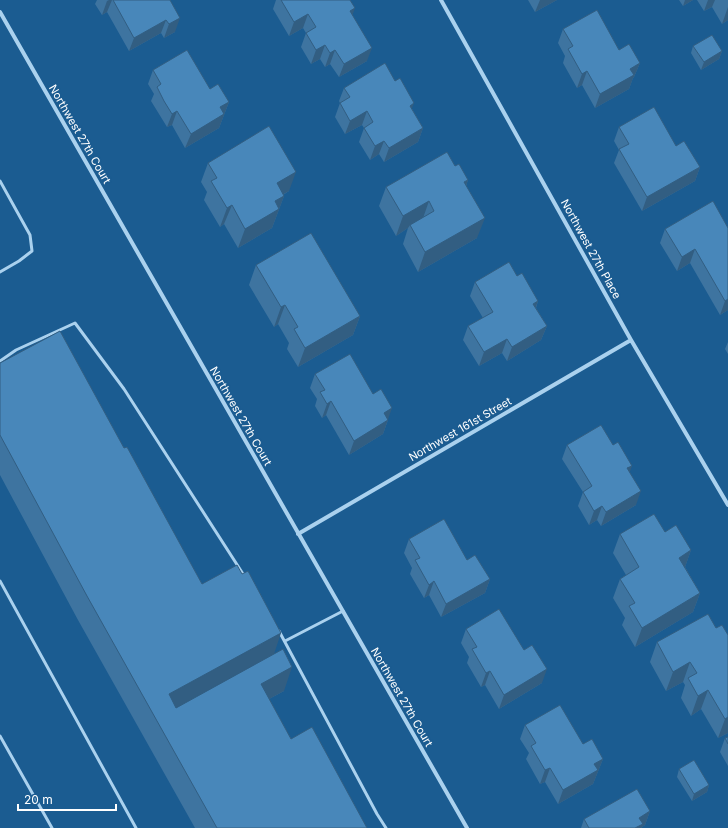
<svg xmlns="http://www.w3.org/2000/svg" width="728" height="828" viewBox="0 0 728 828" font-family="Inter,sans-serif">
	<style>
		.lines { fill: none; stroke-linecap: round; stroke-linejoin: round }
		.lane { stroke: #aad1ee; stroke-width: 3 }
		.street { stroke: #aad1ee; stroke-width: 4 }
		.wall { fill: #3e74a0 }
		.shaded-wall { fill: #325e82 }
		.building { fill: #4887ba; stroke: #325e82 }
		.labels { text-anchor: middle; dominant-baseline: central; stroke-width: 3.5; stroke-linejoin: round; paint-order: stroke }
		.street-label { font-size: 11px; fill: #fff; stroke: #1b5c91 }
	</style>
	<rect width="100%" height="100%" fill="#1b5c91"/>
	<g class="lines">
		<!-- lane -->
		<path class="lane" d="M0,181L30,235L32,251L19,261L0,272
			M0,361L16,350L75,323L124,389L245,577
			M0,581L136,828
			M279,631L377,814L386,828
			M285,641L343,611
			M0,736L52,828"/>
		<!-- street -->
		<path class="street" d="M441,0L631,340L728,505
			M0,12L467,828
			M298,534L631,340"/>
	</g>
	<!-- wall -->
	<path class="wall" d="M97,0H170L175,32L164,38L161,33L129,51L107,12L102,15L95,4Z
		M276,0H350L352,15L367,61L339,77L330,64L325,67L320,59L311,64L301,47L306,33L303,28L289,36L273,9Z
		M528,0H557L535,12Z
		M679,0H693L683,6Z
		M697,0H728V20L722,24L712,7L704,11Z
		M563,29L619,50L640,63L634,77L633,78L629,89L595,108L582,85L577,88L563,63L565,56L558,43Z
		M693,46L722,51L719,59L701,70L691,53Z
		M153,70L210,89L229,102L219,128L185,148L172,125L167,127L151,101L154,94L148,84Z
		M344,88L412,109L423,128L418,142L384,162L379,154L370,160L359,142L364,128L362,125L345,134L335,117L340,103L339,101Z
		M619,127L676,146L700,167L695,181L642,211L614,163L619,150L614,141Z
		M208,163L289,191L283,195L284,196L272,228L238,248L224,224L220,227L204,200L207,192L201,182Z
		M455,166L468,180L466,186L477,238L418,272L403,244L408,228L396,236L379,206L386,187Z
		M728,228V310L720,315L690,263L677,271L660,243L665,229Z
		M256,265L360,316L353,335L298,367L287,349L289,343L278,324L274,327L249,285Z
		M517,276L538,301L536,308L547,326L541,340L507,361L502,353L479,366L463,340L468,326L483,318L470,296L475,282Z
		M728,342V354L725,349Z
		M0,363L124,448L202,584L274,654L284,691L269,699L291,739L367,828H195L78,620L0,475Z
		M315,374L388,420L383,434L349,455L326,415L322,418L315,406L317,399L310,388Z
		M567,445L629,472L636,505L601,526L597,520L589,525L578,506L583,492L562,459Z
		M665,532L691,550L685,567L700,593L693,612L635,647L622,625L625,618L613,598L620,579L626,575L613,553L620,534Z
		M409,539L467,560L490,579L485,593L441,617L429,595L424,598L410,574L412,568L404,553Z
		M716,628L728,635V733L718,738L701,709L691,716L681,698L685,685L683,682L666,691L650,662L657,642Z
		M466,629L524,650L542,683L499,709L485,685L481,687L467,663L469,657L461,643Z
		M525,725L583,744L603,759L593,784L558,804L545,782L540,784L526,759L529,753L520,739Z
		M728,737V766L720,752L725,738Z
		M679,769L709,785L707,792L692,801L677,777Z
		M650,811L645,825L642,827L641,828H581L584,819Z"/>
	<!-- shaded-wall -->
	<path class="shaded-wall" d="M109,0H112L107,12L102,15L107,1Z
		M540,0H557L535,12Z
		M685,0H693L683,6Z
		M708,0H715L712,7L704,11Z
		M728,7V20L722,24Z
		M355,8L350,22V11Z
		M308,14L303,28L289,36L294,22Z
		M180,18L175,32L164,38L169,24Z
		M166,20L161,33L129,51L134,38Z
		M325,45L320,59L311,64L316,50Z
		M372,48L367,61L339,77L344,64Z
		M335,50L330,64L325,67L330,53Z
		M722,51L719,59L701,70L704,62Z
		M640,63L634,77L633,78L629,89L595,108L600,94L630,69Z
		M587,71L582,85L577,88L582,74Z
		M229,102L219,128L185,148L191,134L220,107Z
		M414,103L409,116L410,106Z
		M177,111L172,125L167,127L172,114Z
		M367,111L362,125L345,134L350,121Z
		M423,128L418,142L384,162L389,148Z
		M384,141L379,154L370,160L375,146Z
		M700,167L695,181L642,211L647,197Z
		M296,172L289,191L270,202L277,183Z
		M468,180L461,200L464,182Z
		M284,196L272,228L238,248L245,229L275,201Z
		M429,201L422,221L410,225L408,228L396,236L403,216Z
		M232,205L224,224L220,227L227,208Z
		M485,218L477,238L418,272L425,252Z
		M695,249L690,263L677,271L682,257Z
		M728,299V310L720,315L725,301Z
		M538,301L533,315V304Z
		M285,305L278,324L274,327L281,307Z
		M360,316L353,335L298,367L305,348Z
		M547,326L541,340L507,361L512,347Z
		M507,339L502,353L479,366L484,352Z
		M331,401L326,415L322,418L327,404Z
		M392,408L383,434L349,455L354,441L384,413Z
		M632,466L627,480V468Z
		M641,491L636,505L601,526L606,512Z
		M602,506L597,520L589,525L594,511Z
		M691,550L684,570L679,558Z
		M490,579L485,593L441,617L446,604Z
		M434,581L429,595L424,598L429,585Z
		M700,593L693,612L635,647L642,628Z
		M281,633L273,657L160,718L169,694Z
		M690,662L683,682L666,691L673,672Z
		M292,667L284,691L252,708L261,684Z
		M547,669L542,683L499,709L504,695Z
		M490,671L485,685L481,687L486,673Z
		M708,690L701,709L691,716L698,696Z
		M728,717V733L718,738L725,719Z
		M603,759L593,784L558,804L563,790L594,764Z
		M550,768L545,782L540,784L545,770Z
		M709,785L707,792L692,801L694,794Z
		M650,811L645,825L642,827L641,828H635L639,818Z"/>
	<!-- building -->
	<path class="building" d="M113,0H170L180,18L169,24L166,20L134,38Z
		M281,0H350L355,8L350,11L372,48L344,64L335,50L330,53L325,45L316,50L306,33L316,27L308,14L294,22Z
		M597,10L619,50L629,44L640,63L630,69L634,75L600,94L587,71L582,74L568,49L573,46L563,29Z
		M712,35L722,51L704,62L693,46Z
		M187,50L210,89L218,84L229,102L220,107L224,114L191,134L177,111L172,114L164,101L157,87L161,84L153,70Z
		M385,63L395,81L400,78L414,103L410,106L423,128L389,148L384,141L375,146L364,128L373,122L367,111L350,121L340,103L350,97L344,88Z
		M654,107L676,146L684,141L700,167L647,197L619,149L629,144L619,127Z
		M269,126L296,172L277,183L284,196L275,201L279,209L245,229L232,205L227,208L211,181L217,178L208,163Z
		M447,152L455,166L459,164L468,180L464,182L485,218L425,252L410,225L434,211L429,201L403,216L386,187Z
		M713,201L728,228V299L725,301L695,249L682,257L665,229Z
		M311,233L360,316L305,348L294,329L298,327L285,305L281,307L256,265Z
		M509,262L517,276L522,273L538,301L533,304L547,326L512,347L507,339L484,352L468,326L493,312L475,282Z
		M60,331L124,448L127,447L202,584L237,565L242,574L248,571L281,633L169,694L176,708L283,649L292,667L261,684L291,739L312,727L367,828H217L87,596L0,435V363Z
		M350,354L373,394L381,389L392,408L384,413L388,420L354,441L331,401L327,404L320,392L325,390L315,374Z
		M601,425L613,445L618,442L632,466L627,468L641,491L606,512L602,506L594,511L583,492L592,486L567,445Z
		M654,514L665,532L676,525L691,550L679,558L700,593L642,628L629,606L635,603L620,579L639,567L620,534Z
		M444,519L467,560L475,555L490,579L446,604L434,581L429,585L415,560L420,558L409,539Z
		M499,609L524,650L532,645L547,669L504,695L490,671L486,673L472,649L477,647L466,629Z
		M708,614L716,628L722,625L728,635V717L725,719L708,690L698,696L688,678L697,673L690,662L673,672L657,642Z
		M560,705L583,744L592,739L603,759L594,764L598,770L563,790L550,768L545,770L531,746L536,743L525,725Z
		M728,737V744L725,738Z
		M694,760L709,785L694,794L679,769Z
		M637,789L650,811L639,818L643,824L635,828H589L584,819Z"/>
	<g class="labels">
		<!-- street labels -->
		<g class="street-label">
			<text transform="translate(80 134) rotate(60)">Northwest 27th Court</text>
			<text transform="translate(591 249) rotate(61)">Northwest 27th Place</text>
			<text transform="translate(241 416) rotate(60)">Northwest 27th Court</text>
			<text transform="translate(460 429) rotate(-30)">Northwest 161st Street</text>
			<text transform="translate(402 697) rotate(60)">Northwest 27th Court</text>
		</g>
	</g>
	<!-- scale -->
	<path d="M18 804v6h98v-6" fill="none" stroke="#ffffff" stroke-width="2"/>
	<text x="24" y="804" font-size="12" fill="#ffffff" stroke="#1b5c91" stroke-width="3" paint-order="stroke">20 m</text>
</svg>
